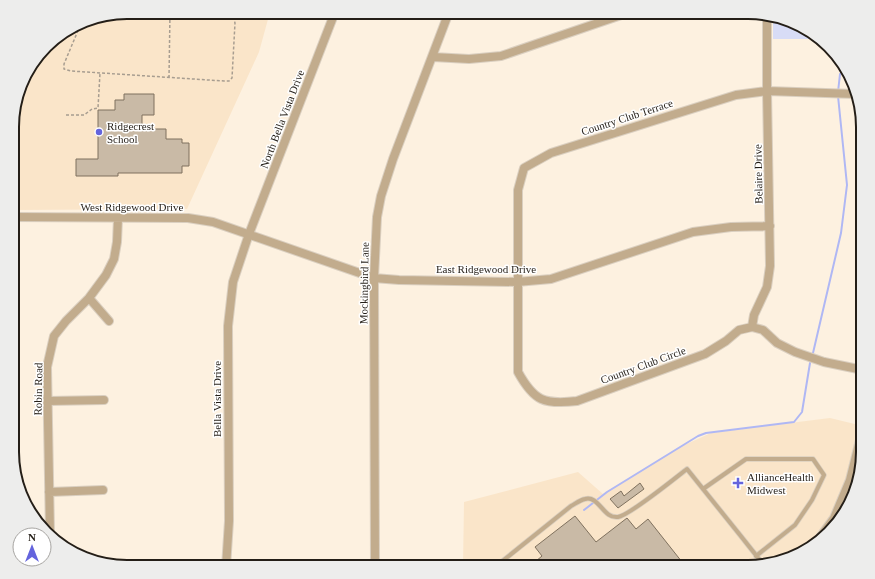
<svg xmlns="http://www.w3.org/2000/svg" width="875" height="579" viewBox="0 0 875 579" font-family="'Times New Roman',serif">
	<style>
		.built { fill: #fae5c9 }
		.green { fill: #d8dcf6 }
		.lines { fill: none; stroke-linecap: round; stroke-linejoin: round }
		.stream { stroke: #afb7f4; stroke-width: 2 }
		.building { fill: #c9baa6; stroke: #7f715e }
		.service-casing { stroke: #dacfc0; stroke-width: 5.5 }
		.minor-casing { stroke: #dacfc0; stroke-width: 10 }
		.path { stroke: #a79d90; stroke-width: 1.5; stroke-dasharray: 3 2; stroke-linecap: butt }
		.service { stroke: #c2ac8d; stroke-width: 4 }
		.minor { stroke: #c2ac8d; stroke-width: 8 }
		.poi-dot { fill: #6464dd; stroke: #fff; stroke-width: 1.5 }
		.labels { text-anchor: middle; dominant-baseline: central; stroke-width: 3; stroke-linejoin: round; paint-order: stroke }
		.street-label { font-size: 11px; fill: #241e17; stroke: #fff }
		.poi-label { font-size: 11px; fill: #241e17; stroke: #fff; text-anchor: start }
		.rim { fill: none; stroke: #241e17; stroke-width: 2 }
	</style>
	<rect width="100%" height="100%" fill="#fdf1e0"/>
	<!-- built -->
	<path class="built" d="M127,12H270L259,52L187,209L13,210V112L24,76L51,41L83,21Z
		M830,418L863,426V459L843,516L805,552L755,567H463L464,502L578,472L603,494L680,447L711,433Z"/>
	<!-- green -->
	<path class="green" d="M773,20L812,32L819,39H773Z"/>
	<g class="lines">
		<!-- stream -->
		<path class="stream" d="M838,92L840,74
			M813,353L841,233L847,185L838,96
			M584,510L607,492L698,436L706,433L794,422L802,412L810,363"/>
	</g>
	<!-- building -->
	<path class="building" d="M124,94H154V115H142V129H166V139H182V143H189V166H182V173H118V176H76V159H98V110H115V100H124Z
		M640,483L644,489L618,508L610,499L621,491L624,496Z
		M575,516L596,542L627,518L636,529L648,519L686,567H529L542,556L535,547Z"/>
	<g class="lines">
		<!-- service casing -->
		<g class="service-casing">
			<path id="service" d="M703,489L746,459H813L824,475L812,500L795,525L756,556
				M495,567L571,506C575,504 580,500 585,499C599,495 603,519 618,517C630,515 674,479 687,469L740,535L763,564"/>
		</g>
		<!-- minor casing -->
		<g class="minor-casing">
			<path id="minor" d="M433,57L469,59L501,56L630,12
				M855,94L767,91L736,95L551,153L524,168L518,190V372C534,401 544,405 577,401L705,354L726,341L739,330L752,327L763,330L777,343L795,352L824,362L863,370
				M13,217L188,218L213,222L374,278L399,280L517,282L551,279L693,232L731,227L770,226
				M89,298L109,321
				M752,327L754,315L767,287L770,266L767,91V18
				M48,401L104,400
				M49,492L103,490
				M50,533L47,367L54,336L66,321L89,298L106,275L114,259L117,242L118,218
				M818,540L834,518L850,480L863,428
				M226,567L229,521L228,326L233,282L249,234L335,12
				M375,567L374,278L377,217L381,196L393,159L449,12"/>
		</g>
		<!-- path -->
		<path class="path" d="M82,21L64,64V69L71,71L224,81H229L232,78L235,23L232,12
			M169,78L170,12
			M66,115H84L92,109L98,108L100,73"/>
		<!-- service -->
		<use href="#service" class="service"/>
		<!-- minor -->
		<use href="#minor" class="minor"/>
	</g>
	<!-- markers -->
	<g class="poi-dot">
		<circle cx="99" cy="132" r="4"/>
		<path d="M736 477h4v4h4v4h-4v4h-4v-4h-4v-4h4z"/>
	</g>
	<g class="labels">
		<!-- street labels -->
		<g class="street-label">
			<text transform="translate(627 117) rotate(-18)">Country Club Terrace</text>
			<text transform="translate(282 119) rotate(-69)">North Bella Vista Drive</text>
			<text transform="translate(758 174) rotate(-91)">Belaire Drive</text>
			<text x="132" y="207">West Ridgewood Drive</text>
			<text x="486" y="269">East Ridgewood Drive</text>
			<text transform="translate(364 283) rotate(-89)">Mockingbird Lane</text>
			<text transform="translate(643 365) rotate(-20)">Country Club Circle</text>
			<text transform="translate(38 389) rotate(-89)">Robin Road</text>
			<text transform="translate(217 399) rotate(-90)">Bella Vista Drive</text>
		</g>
		<!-- poi labels -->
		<g class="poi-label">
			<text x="107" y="126">Ridgecrest<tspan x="107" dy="13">School</tspan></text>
			<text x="747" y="477">AllianceHealth<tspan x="747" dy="13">Midwest</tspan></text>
		</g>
	</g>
	<!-- crop -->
	<path d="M0 0H875V579H0ZM127 19H748A108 108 0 0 1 856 127V452A108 108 0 0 1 748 560H127A108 108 0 0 1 19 452V127A108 108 0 0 1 127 19Z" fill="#ededec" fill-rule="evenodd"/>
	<path class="rim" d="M127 19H748A108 108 0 0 1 856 127V452A108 108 0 0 1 748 560H127A108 108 0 0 1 19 452V127A108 108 0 0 1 127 19Z"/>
	<!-- north arrow -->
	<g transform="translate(32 547)"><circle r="19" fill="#ffffff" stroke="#a7a5a2"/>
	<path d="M0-3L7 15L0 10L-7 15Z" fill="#6464dd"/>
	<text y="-6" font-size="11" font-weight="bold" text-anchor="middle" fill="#241e17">N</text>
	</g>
</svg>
